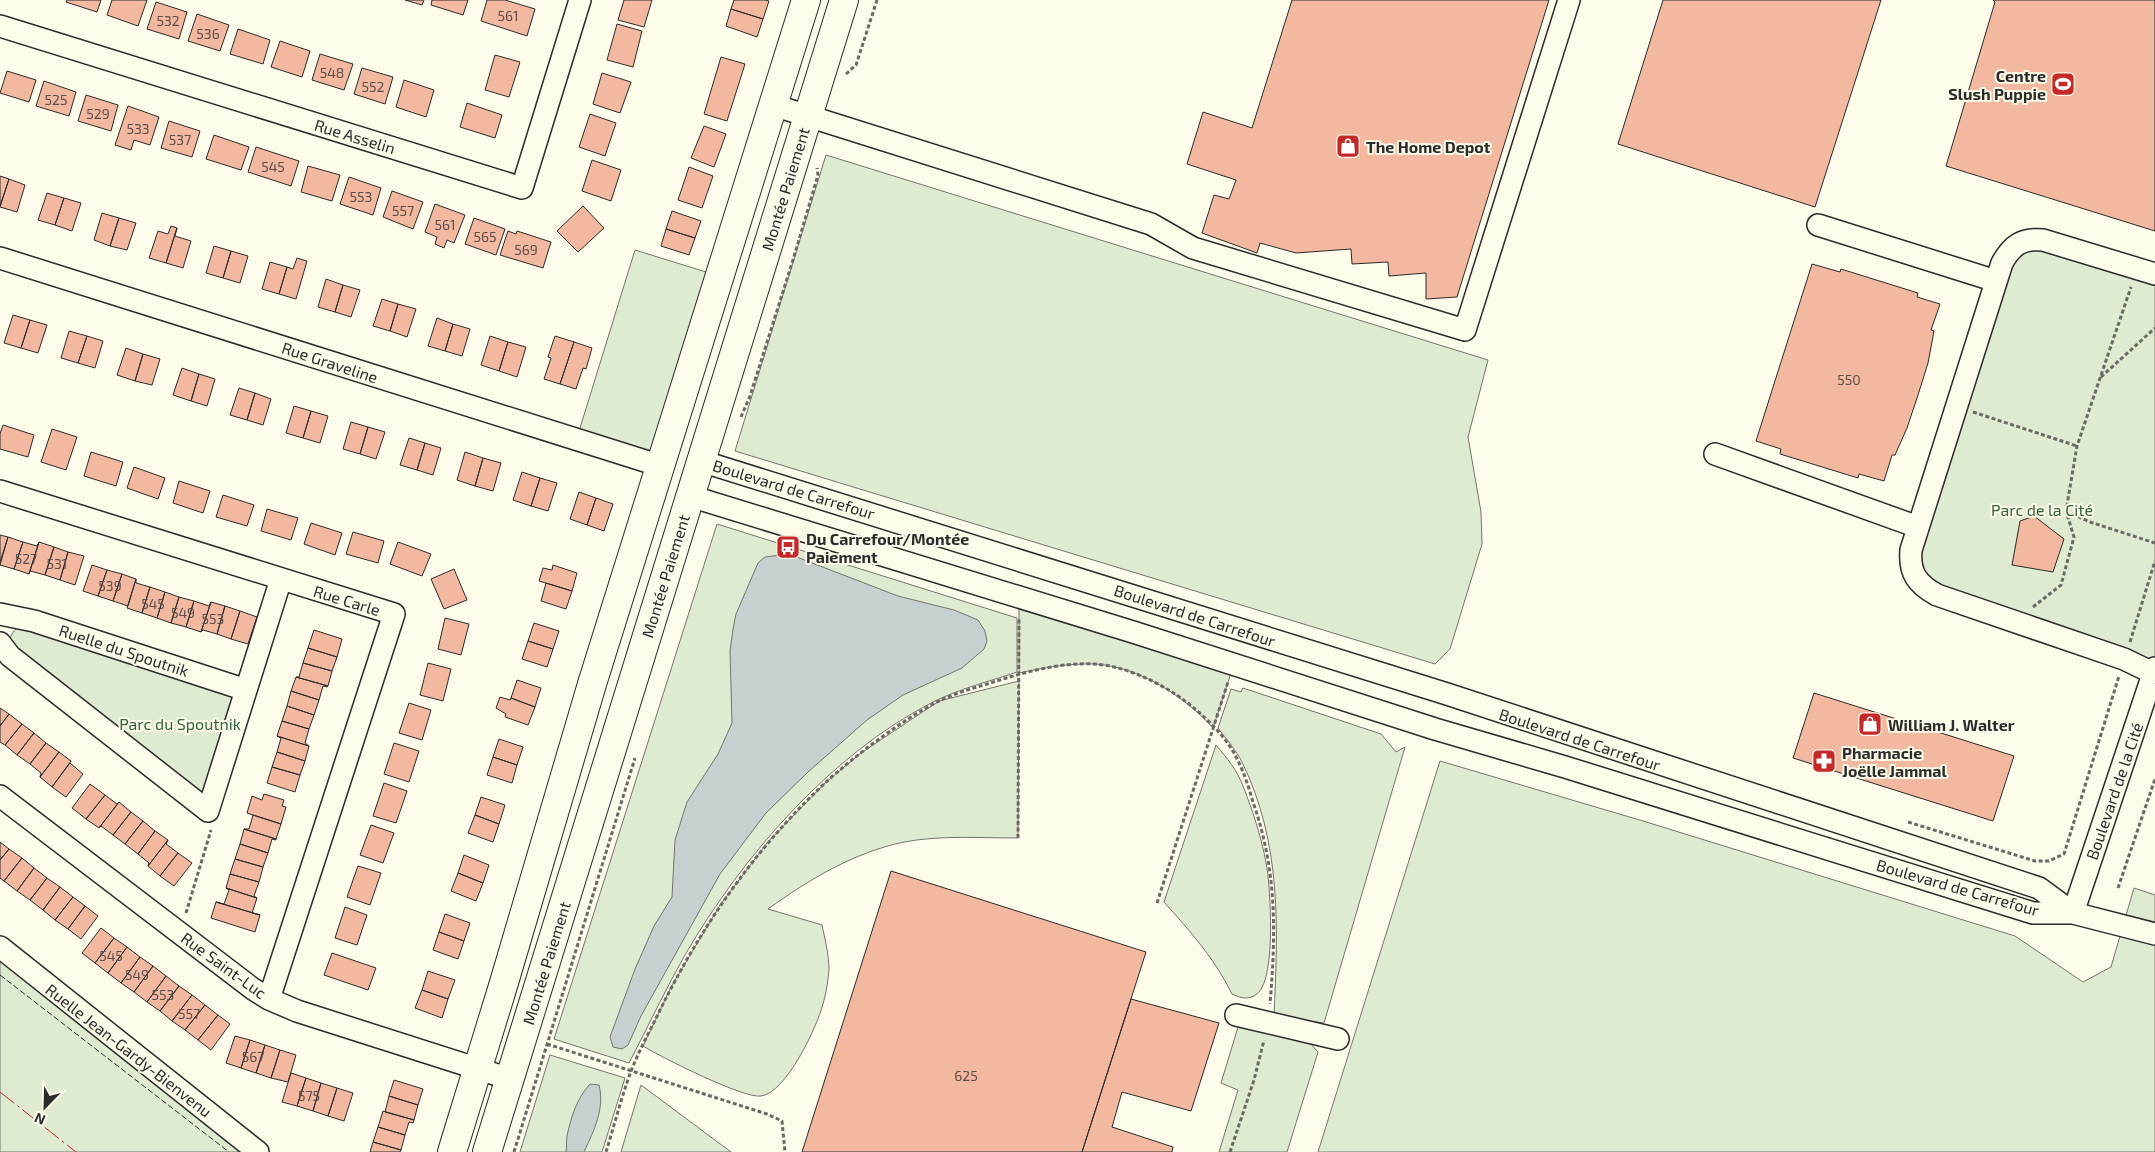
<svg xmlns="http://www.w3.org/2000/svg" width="2155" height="1152" viewBox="0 0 2155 1152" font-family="'Exo 2',sans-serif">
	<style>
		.green { fill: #deebd1; stroke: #74746e }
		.water { fill: #c7d0d0; stroke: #74746e }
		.building { fill: #f2b8a0; stroke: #2b2b2b }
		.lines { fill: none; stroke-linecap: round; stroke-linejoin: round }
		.minor-casing { stroke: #2b2b2b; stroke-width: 24 }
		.major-casing { stroke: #2b2b2b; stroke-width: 30 }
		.path { stroke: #6a6964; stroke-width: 3; stroke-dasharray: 4 2.5; stroke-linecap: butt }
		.minor { stroke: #fdfbea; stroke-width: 21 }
		.major { stroke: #fdfbea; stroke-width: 28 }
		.fence { stroke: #2b2b2b; stroke-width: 1; stroke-dasharray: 6 2.5; stroke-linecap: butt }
		.power { stroke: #c62828; stroke-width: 1; stroke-dasharray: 18 4 2.5 4; stroke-linecap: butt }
		.labels { text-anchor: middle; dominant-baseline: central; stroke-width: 4; stroke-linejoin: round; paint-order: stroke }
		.number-label { font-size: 14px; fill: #5d4e48 }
		.poi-label { font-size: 16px; font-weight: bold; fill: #2b2b2b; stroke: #fdfbea; text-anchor: start }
		.street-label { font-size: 16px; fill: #2b2b2b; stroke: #fdfbea }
		.park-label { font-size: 16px; fill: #34623c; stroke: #fdfbea }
	</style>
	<rect width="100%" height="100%" fill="#fdfbea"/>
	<!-- green -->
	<path class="green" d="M826,155L1488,360L1468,437L1481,512L1482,544L1450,649L1435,664L735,451Z
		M2018,244L2155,274V668L1937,595L1911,550Z
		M635,250L719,276L661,466L576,441Z
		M717,524L1017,618V672C988,682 958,689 931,703C829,756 742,857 685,955C665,990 648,1027 629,1063L554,1039Z
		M1019,597L1234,664L1213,728C1184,696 1140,667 1095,664C1069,663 1043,668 1019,673Z
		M23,624L246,690L208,811L8,646C10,636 13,629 23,624Z
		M1019,681L1018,838C980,838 941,835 904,842C855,852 808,880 768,909L822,925C825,939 829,955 829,970C828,981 826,994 823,1004C817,1027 786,1093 761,1096C744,1099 661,1057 643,1046L671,987L720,905L767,843L825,783L861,753L939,701Z
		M1243,688L1381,734L1396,752L1405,747L1324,1023L1274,1016C1278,928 1282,844 1242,762C1236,750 1226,739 1218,728L1231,689L1241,692Z
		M1216,745C1227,758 1237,770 1243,786C1254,814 1264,845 1268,875C1270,897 1277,986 1254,996C1245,1000 1239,997 1232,994C1215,959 1190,931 1164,902Z
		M1440,761L1643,821L2015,936L2083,982L2111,967L2134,888L2155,895V1152H1318Z
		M0,947L258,1152H0Z
		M1239,1024L1308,1041L1318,1052L1287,1152H1219L1238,1090L1221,1083Z
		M550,1055L625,1078L602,1152H520Z
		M641,1085L731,1152H621Z"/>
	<!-- water -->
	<path class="water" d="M781,555L794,556L898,596L954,610L978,620L985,631L987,641L984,649L962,668L903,695L867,720L808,772L766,813L720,874L641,1016L628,1045L622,1049L613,1047L610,1037L635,969L654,926L672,897L675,840L687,802L718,754L732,723L730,651L733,629L736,614L758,563L765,557Z
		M590,1084L599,1085C605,1109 594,1130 584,1152H566C567,1147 566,1141 567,1136C571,1117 577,1098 590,1084Z"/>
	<!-- building -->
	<path class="building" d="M67,0H101L97,12L66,2Z
		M112,0H147L138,26L107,15Z
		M405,0H424L422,5Z
		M432,0H468L463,15L431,5Z
		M487,0H505L535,9L527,36L481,21Z
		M624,0H652L644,27L618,20Z
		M734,0H765L769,1L763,19L731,9Z
		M1292,0H1549L1457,297L1426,299V273L1389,276L1388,262L1352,264L1351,249L1296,253L1260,243L1257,253L1202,233L1214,195L1229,199L1236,180L1187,164L1203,112L1252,128Z
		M1663,0H1881L1815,207L1618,144Z
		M1993,0H2155V231L1946,166L1995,2Z
		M156,2L187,12L179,39L147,29Z
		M731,9L763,19L757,37L726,26Z
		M197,14L229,25L220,51L188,41Z
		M617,24L642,31L633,67L607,60Z
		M238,29L270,40L263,64L230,54Z
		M280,41L310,51L302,77L271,67Z
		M320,54L353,64L344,90L312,80Z
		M495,55L520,62L509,97L485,90Z
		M721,57L745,64L727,121L704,114Z
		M362,68L393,77L385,104L354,94Z
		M7,71L36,80L29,102L0,93Z
		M602,73L631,82L620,113L593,104Z
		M404,80L434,90L426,117L396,107Z
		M44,81L76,92L69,116L36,106Z
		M86,95L118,105L111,131L78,121Z
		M467,103L502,115L495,138L460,127Z
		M128,106L159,117L150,145L134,140L131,150L115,145Z
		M590,114L616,123L605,156L579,147Z
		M169,121L200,131L192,157L161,148Z
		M704,126L726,134L714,167L691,158Z
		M214,135L249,147L241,170L206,159Z
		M256,147L299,161L291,186L248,172Z
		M592,160L621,170L611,201L582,191Z
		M308,166L340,175L332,201L301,192Z
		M689,167L713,176L702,208L678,200Z
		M0,176L9,179L0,206Z
		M349,177L381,188L373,215L340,204Z
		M9,179L25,185L17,212L0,207Z
		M392,191L423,202L413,229L383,217Z
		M47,193L64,198L55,225L38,220Z
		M64,198L81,203L72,231L55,225Z
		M435,204L465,215L454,243L447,240L444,248L435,244L437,237L425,232Z
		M583,206L604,228L578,252L557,231Z
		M672,211L701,221L695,238L666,229Z
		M102,213L119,218L110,246L94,240Z
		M119,218L136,223L127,250L110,246Z
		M474,218L505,229L496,255L465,244Z
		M171,226L177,228L166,263L149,258L158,231L168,234Z
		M177,228L175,236L191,241L183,268L166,263Z
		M666,229L695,238L689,255L661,246Z
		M508,231L516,234L517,231L551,242L543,268L500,255Z
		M214,246L231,251L223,278L206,273Z
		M231,251L248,256L240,283L223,278Z
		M297,258L307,261L296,299L279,294L287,267L293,269Z
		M270,262L287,267L279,294L262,289Z
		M1812,264L1840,272L1841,269L1918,293L1917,297L1940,304L1931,330L1934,331L1928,363L1918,395L1907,428L1895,455H1892L1884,481L1859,474L1858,478L1780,454L1781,449L1756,441Z
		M326,279L343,285L335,312L318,307Z
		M343,285L360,290L351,317L335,312Z
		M382,299L398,304L390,331L373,326Z
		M398,304L416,309L407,337L390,331Z
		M13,315L30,320L21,348L4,343Z
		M437,318L453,324L445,351L428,346Z
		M30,320L47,325L38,353L21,348Z
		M453,324L470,329L462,356L445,351Z
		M69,331L87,336L78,363L61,358Z
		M87,336L103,341L95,368L78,363Z
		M490,336L508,342L499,371L481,365Z
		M555,336L574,342L560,384L544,379L551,358L548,357Z
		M508,342L526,347L517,377L499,371Z
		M574,342L592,348L586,369L583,368L576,389L560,384Z
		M126,348L143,354L135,381L117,375Z
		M143,354L160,359L152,385L135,381Z
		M182,368L199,374L191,401L173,395Z
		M199,374L215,379L207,406L191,401Z
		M239,388L255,393L247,420L230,415Z
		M255,393L271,399L263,425L247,420Z
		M294,406L311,411L303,438L286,433Z
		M311,411L328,416L320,443L303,438Z
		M351,422L368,427L360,454L343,449Z
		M3,425L34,435L28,457L0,449V434Z
		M368,427L385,432L376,459L360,454Z
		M52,429L77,437L66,470L41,462Z
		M409,438L425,443L417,470L400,465Z
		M425,443L441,448L433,475L417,470Z
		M91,452L123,462L116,486L84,476Z
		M465,452L483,458L475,486L457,480Z
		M483,458L501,463L493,491L475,486Z
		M134,467L165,478L158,499L127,488Z
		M522,472L540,478L531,506L513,500Z
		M540,478L557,483L548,511L531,506Z
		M179,481L210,491L203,513L173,503Z
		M579,492L596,498L587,525L570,519Z
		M223,495L254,505L247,526L216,517Z
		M596,498L613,504L604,531L587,525Z
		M267,509L298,518L291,540L261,531Z
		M2034,516L2064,539L2053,572L2012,565L2020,521Z
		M311,523L342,533L335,555L304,544Z
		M353,532L384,541L378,563L346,554Z
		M0,535L8,537L0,562Z
		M8,537L23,542L14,569L0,565Z
		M23,542L37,546L39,542L29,574L14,569Z
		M39,542L54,547L45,575L30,571L29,574Z
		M398,542L431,554L422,576L390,564Z
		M54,547L68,552L60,580L45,575Z
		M68,552L84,556L75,585L60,580Z
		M92,565L107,570L98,596L83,591Z
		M553,565L577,573L572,591L539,581L543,568L552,570Z
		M454,569L467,600L444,609L431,579Z
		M107,570L122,574L113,601L98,596Z
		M122,574L136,579L128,606L113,601Z
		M136,579V583L150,587L142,613L127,608Z
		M546,583L572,591L566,609L541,601Z
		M150,587L165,592L157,618L142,613Z
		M165,592L179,597L171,623L157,618Z
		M179,597L194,601L186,627L171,623Z
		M194,601L209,606L211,602L201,632L186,627Z
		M211,602L225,606L217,634L203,630L201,632Z
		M225,606L240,611L231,639L217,634Z
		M240,611L257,617L248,644L231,639Z
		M445,618L469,624L461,655L438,649Z
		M534,623L559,631L553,649L528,641Z
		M314,630L342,639L337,657L308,648Z
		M528,641L553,649L547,667L522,659Z
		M308,648L337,657L332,671L303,663Z
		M303,663L332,671L328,686L296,677H299Z
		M428,663L451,669L443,701L420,695Z
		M296,677L328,686L327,687L323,686L319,700L291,691Z
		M517,680L541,688L535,707L511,698Z
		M291,691L319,700L314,715L287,706Z
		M1814,693L2014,756L1993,821L1793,758Z
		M500,697L510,700L511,698L535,707L528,725L505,717L506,714L496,708Z
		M409,703L431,710L422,740L399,733Z
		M287,706L314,715L309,729L282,721Z
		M0,708L9,714L0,726Z
		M9,714L22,724L5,745L0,742V726Z
		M282,721L309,729L305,743L309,746L277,736Z
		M22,724L34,733L17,755L5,745Z
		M34,733L46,743L30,764L17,755Z
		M277,736L309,746L305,761L277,752L281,738Z
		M499,739L523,747L517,765L493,757Z
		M46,743L59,752L40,777L41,773L30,764Z
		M394,743L419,751L409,782L384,774Z
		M59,752L71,761L52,787L40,777Z
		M277,752L305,761L300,775L272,767Z
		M493,757L517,765L512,783L487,775Z
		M70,763L83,774L66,797L52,787Z
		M272,767L300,775L295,792L267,783Z
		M384,783L407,791L396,823L373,816Z
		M90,784L105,795L86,819L72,808Z
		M264,794L284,800L282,806L286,807L281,824L247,813L252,796L262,800Z
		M105,795L117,804L119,802L99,828L86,819Z
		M481,797L505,805L499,824L475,815Z
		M119,802L131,812L113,835L101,826L99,828Z
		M131,812L143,821L125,844L113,835Z
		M253,815L281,824L276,839L244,829H249Z
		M475,815L499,824L493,842L468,833Z
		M143,821L155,831L138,854L125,844Z
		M371,825L394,833L383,863L360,855Z
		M244,829L276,839V840L272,839L268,853L240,844Z
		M155,831L168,840L148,866L149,863L138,854Z
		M168,840L166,844L178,853L160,876L148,866Z
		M0,842L9,849L0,860Z
		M240,844L268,853L263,867L235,859Z
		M9,849L22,858L4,881L0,878V860Z
		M178,853L192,863L174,886L160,876Z
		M464,855L489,865L483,883L458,873Z
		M22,858L34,868L17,891L4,881Z
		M235,859L263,867L259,882L230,874Z
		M358,866L381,873L370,905L347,897Z
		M34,868L47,878L30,900L17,891Z
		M891,871L1146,952L1082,1152H802Z
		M458,873L483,883L476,901L451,891Z
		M230,874L259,882L254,896L257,898L226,888Z
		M47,878L60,887L43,910L30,900Z
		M60,887L73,897L55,920L43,910Z
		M226,888L257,898L252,913L260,915L216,902L224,904L229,890Z
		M73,897L85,906L68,929L55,920Z
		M216,902L260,915L255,932L211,918Z
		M85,906L98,916L81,939L68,929Z
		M345,907L367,915L357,945L335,938Z
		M445,914L470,923L464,941L439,932Z
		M101,928L114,938L95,963L82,953Z
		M439,932L464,941L458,959L433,950Z
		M114,938L127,947L108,973L95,963Z
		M127,947L140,957L121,983L108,973Z
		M332,953L376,968L368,990L324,975Z
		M140,957L153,966L134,992L121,983Z
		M153,966L166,976L147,1002L134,992Z
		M428,971L455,980L448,999L422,990Z
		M166,976L179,986L160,1011L147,1002Z
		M179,986L192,995L172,1021L160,1011Z
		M422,990L448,999L442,1018L415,1008Z
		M192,995L205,1005L185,1030L172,1021Z
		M1131,999L1219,1023L1191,1111L1122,1092L1112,1127L1173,1147L1172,1152H1082Z
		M205,1005L218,1015L198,1040L185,1030Z
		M218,1015L230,1024L211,1050L198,1040Z
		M235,1036L250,1040L241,1068L226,1063Z
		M250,1040L265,1045L256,1073L241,1068Z
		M265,1045L280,1050L271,1078L256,1073Z
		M280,1050L296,1055L288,1082L271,1078Z
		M291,1073L306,1078L297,1106L282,1102Z
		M306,1078L321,1083L313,1111L297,1106Z
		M394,1080L423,1089L418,1105L389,1096Z
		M321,1083L337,1088L328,1116L313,1111Z
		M337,1088L353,1093L344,1121L328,1116Z
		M389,1096L418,1105L414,1120L385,1112Z
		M383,1111L414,1120L413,1123L409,1122L405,1135L378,1127Z
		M378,1127L405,1135L401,1150L373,1142Z
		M373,1142L401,1150L400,1152H370Z"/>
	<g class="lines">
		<!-- minor casing -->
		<g class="minor-casing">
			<path id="minor" d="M0,26L522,188L580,0
				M773,105L1151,224L1193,248L1465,330L1569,0
				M1818,225L1996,281
				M0,258L661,466
				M1715,454L1918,527
				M701,461L1447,694L2039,888L2073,913
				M0,491L394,614L269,999
				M690,496L1133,632L1435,729L1565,767L2033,913H2073L2155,934
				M0,614L34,621L246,690
				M0,643L10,656L208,811L281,579
				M2153,673L2124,659L1937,595C1917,584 1909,573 1911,550L2002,263C2012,245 2022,238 2043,240L2155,274
				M0,796L253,989L269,999L297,1011L510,1079
				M2073,913L2155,668
				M0,947L258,1152
				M1236,1015L1338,1039"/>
		</g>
		<!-- major casing -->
		<g class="major-casing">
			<path id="major" d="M452,1152L503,986L592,684L806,0
				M487,1152L844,0"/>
		</g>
		<!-- path -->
		<path class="path" d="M846,74L856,65L877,0
			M2101,377L2155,328
			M1973,412L2077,446
			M741,417L750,396L793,260L818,175L817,168
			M2066,511L2090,522L2155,543
			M2033,607L2061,585L2074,537L2066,511L2077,446L2131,287
			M2130,642L2155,561
			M1908,822L2035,861H2049L2064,854L2119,676
			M1018,838L1019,617
			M2118,888L2155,779
			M1157,903L1228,682
			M186,913L211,830
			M547,1044L767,1114L782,1121L785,1152
			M514,1152L635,758
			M606,1152C614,1126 621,1099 630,1074C638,1052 650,1031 660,1010C702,925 755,849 824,784C853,757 902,720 937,702C953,694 970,689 987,684C1022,673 1058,662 1095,664C1122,666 1149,678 1172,692C1194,706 1221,730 1234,753C1243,769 1248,785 1253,802C1277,871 1276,932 1270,1004
			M1230,1152L1254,1080L1264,1040"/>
		<!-- minor -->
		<use href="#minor" class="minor"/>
		<!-- major -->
		<use href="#major" class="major"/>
		<!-- fence -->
		<path class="fence" d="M0,975L229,1152"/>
		<!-- power -->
		<path class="power" d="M0,1092L76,1152"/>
	</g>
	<!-- icons -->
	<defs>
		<g id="stadium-square" transform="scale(1.25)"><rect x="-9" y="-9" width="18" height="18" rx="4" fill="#c62828" stroke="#fdfbea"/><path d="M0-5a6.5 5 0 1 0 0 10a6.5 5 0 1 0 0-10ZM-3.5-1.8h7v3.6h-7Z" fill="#fff"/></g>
		<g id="shop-square" transform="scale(1.25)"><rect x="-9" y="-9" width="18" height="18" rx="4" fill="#c62828" stroke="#fdfbea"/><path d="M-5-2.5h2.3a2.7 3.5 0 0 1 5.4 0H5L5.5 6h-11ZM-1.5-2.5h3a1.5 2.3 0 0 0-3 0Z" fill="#fff"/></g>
		<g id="bus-square" transform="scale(1.25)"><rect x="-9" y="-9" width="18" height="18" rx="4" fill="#c62828" stroke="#fdfbea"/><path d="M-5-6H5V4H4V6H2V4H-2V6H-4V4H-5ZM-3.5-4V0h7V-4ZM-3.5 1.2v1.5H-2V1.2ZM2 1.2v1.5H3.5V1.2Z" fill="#fff"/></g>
		<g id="pharmacy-square" transform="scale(1.25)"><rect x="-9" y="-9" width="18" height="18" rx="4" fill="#c62828" stroke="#fdfbea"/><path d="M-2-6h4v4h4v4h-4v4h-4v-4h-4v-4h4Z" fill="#fff"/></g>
	</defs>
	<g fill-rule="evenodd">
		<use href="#stadium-square" x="2063" y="84"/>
		<use href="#shop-square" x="1348" y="146"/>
		<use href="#bus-square" x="788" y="547"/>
		<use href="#shop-square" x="1870" y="724"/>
		<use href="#pharmacy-square" x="1824" y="761"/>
	</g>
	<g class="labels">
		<!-- number labels -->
		<g class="number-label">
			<text x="508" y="15">561</text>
			<text x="168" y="20">532</text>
			<text x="208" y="33">536</text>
			<text x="332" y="72">548</text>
			<text x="373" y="86">552</text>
			<text x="56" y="99">525</text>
			<text x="98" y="113">529</text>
			<text x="138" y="128">533</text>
			<text x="180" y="139">537</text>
			<text x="273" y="166">545</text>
			<text x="361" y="196">553</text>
			<text x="403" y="210">557</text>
			<text x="445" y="224">561</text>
			<text x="485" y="236">565</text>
			<text x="526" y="249">569</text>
			<text x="1849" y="379">550</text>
			<text x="26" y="558">527</text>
			<text x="57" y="563">531</text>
			<text x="110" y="585">539</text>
			<text x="153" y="603">545</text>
			<text x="183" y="612">549</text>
			<text x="213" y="618">553</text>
			<text x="111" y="955">545</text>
			<text x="137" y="974">549</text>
			<text x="163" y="994">553</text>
			<text x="189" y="1013">557</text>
			<text x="253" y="1056">567</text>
			<text x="966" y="1075">625</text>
			<text x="309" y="1095">575</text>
		</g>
		<!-- poi labels -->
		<g class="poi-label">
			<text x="2046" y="75" text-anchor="end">Centre<tspan x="2046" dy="18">Slush Puppie</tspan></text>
			<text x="1366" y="146">The Home Depot</text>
			<text x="806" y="538">Du Carrefour/Montée<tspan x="806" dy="18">Paiement</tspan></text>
			<text x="1888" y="724">William J. Walter</text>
			<text x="1842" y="752">Pharmacie<tspan x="1842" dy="18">Joëlle Jammal</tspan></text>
		</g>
		<!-- street labels -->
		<g class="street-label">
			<text transform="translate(355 136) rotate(17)">Rue Asselin</text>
			<text transform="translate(785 189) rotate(-73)">Montée Paiement</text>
			<text transform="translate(330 362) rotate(18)">Rue Graveline</text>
			<text transform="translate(794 489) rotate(17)">Boulevard de Carrefour</text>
			<text transform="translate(665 576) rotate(-73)">Montée Paiement</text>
			<text transform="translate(347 600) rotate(17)">Rue Carle</text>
			<text transform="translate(1195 615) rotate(18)">Boulevard de Carrefour</text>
			<text transform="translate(124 650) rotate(18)">Ruelle du Spoutnik</text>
			<text transform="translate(1580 739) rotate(18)">Boulevard de Carrefour</text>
			<text transform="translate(2114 791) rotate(-71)">Boulevard de la Cité</text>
			<text transform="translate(1958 887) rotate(16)">Boulevard de Carrefour</text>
			<text transform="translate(546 963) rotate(-73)">Montée Paiement</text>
			<text transform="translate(224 965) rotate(36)">Rue Saint-Luc</text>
			<text transform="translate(129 1050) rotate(38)">Ruelle Jean-Gardy-Bienvenu</text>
		</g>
		<!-- park labels -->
		<g class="park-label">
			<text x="2042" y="509">Parc de la Cité</text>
			<text x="180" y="723">Parc du Spoutnik</text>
		</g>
	</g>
	<!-- north arrow -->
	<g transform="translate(45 1107) rotate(203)" stroke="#fdfbea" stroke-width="4" paint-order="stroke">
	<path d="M0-4L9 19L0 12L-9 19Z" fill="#2b2b2b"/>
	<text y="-8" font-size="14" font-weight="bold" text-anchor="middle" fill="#2b2b2b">N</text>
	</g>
</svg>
